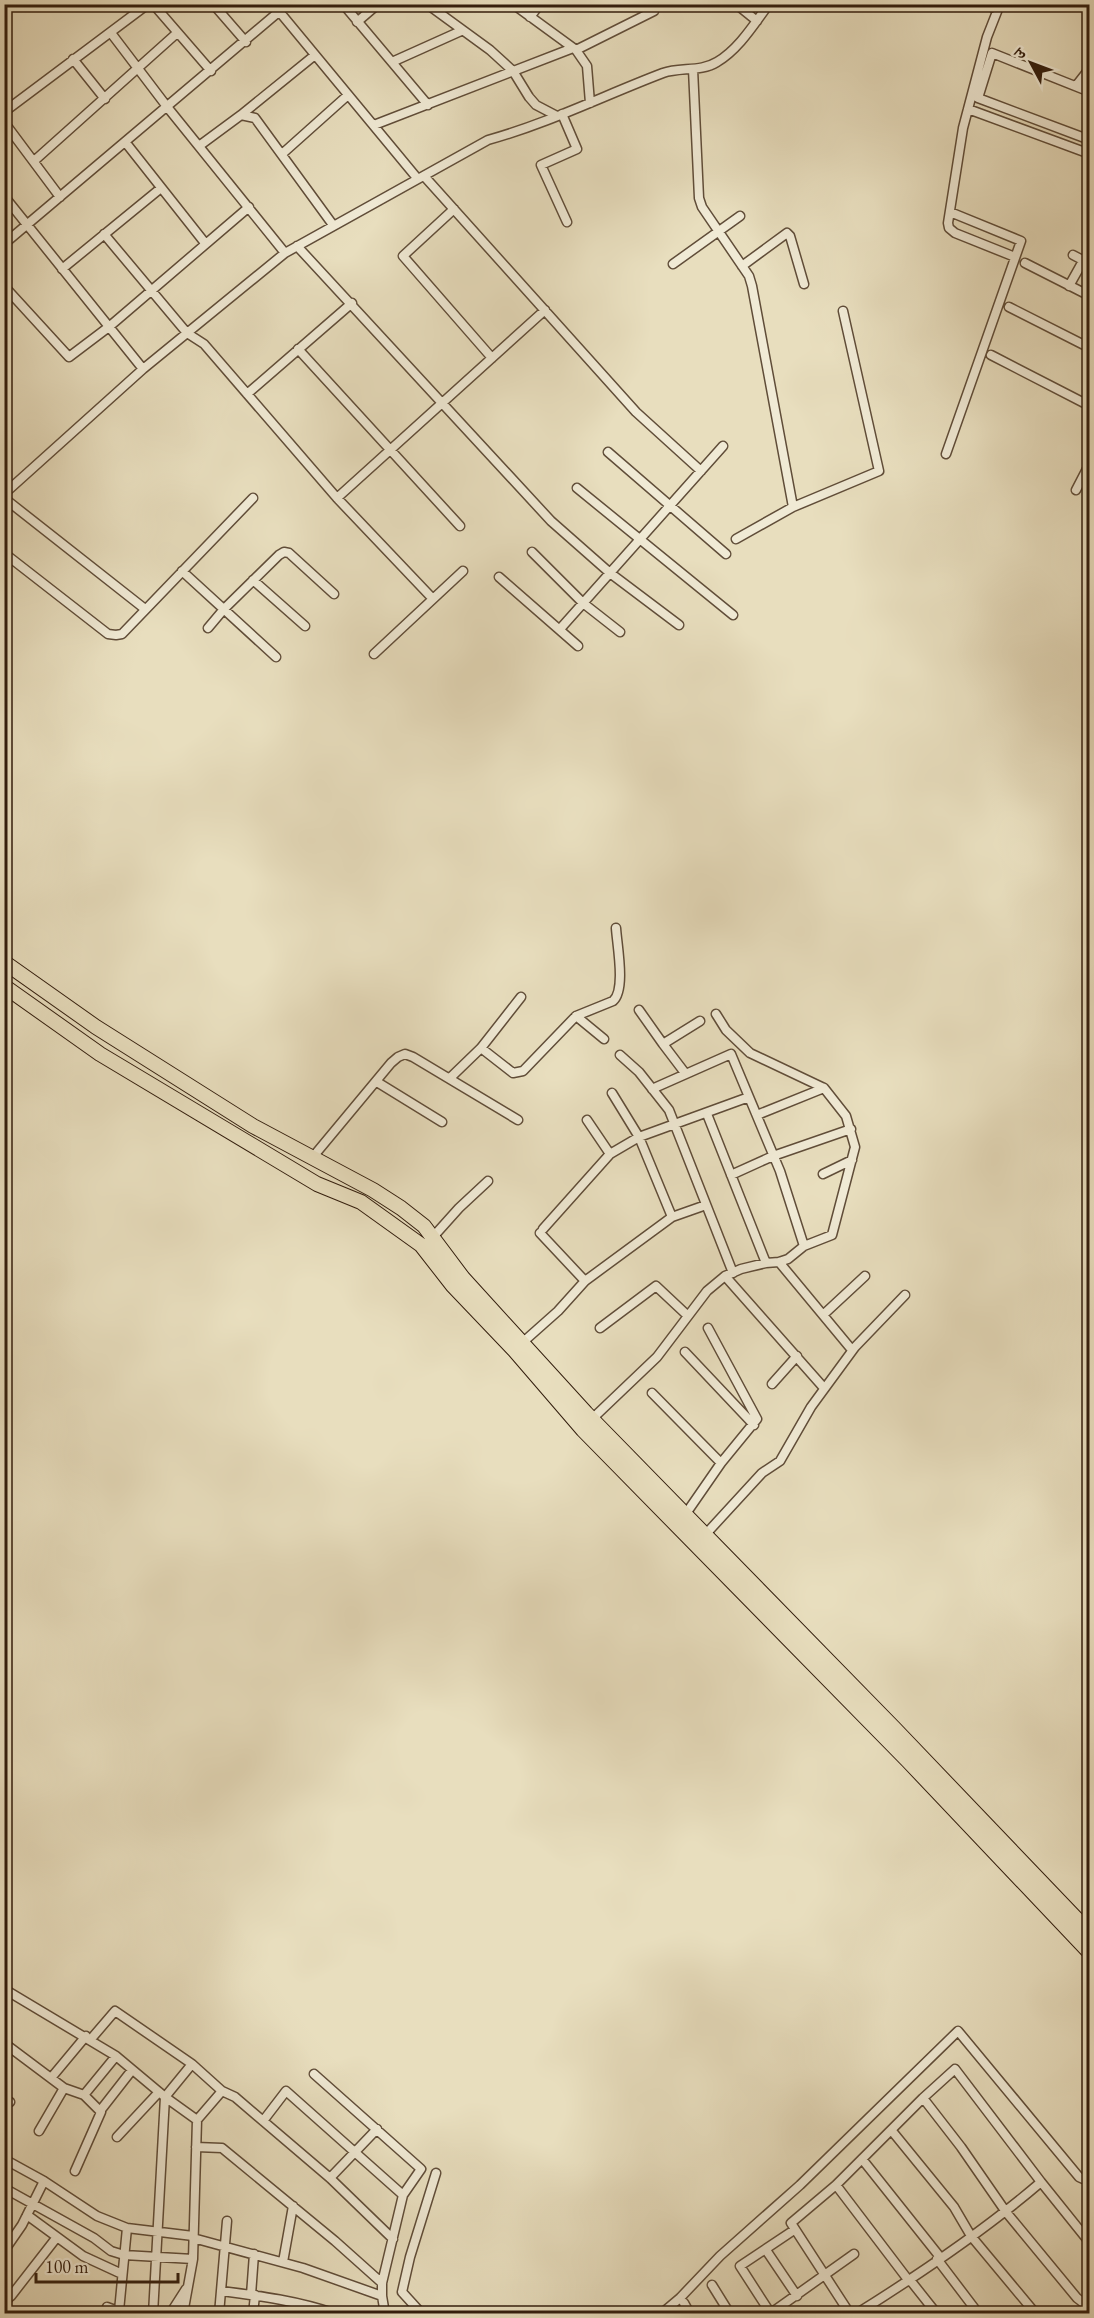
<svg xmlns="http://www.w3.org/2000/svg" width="1094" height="2318" viewBox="0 0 1094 2318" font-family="'EB Garamond','Noto Serif Devanagari',serif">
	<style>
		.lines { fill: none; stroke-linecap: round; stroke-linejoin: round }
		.minor-casing { stroke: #604d39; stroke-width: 11 }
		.primary-casing { stroke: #321d0d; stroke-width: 16 }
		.minor { stroke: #f0ead5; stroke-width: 8 }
		.primary { stroke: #e8debe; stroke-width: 14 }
	</style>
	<rect width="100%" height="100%" fill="#e8debe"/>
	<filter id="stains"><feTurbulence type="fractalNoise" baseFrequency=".00333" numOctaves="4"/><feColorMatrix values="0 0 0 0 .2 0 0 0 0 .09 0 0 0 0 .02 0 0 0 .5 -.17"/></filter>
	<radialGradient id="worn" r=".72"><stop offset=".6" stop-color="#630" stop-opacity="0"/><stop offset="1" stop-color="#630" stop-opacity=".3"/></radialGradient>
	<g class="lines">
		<!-- minor casing -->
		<g class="minor-casing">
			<path id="minor" d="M153,4L211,71
				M213,4L246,42
				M273,4L417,178
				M343,4L428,105
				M427,4L490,50L513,71L529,97L536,105L557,116
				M513,4L576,50L587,66L590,103
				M736,4L757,21
				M986,4L997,10
				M1000,4L987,37L963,128L948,223L949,228L955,233L1015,257
				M530,17L540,4
				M357,22L378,4
				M111,33L168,108L285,253
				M576,50L654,11
				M73,59L105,99
				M392,62L461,31
				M693,69L699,198L702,207L749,276L752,286L793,507
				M1076,86L1090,68
				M1090,92L992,53L978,98L1090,140
				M968,109L1090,154
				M4,112L148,4
				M562,114L577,149L541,165L567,222
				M241,115L315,55
				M4,122L60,197
				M374,125L573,48
				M126,143L205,243
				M199,146L241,115L255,118L333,225
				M282,154L348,95
				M34,161L177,33
				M424,176L636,412L701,471
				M4,196L143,369
				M454,209L403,256L492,358
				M104,234L187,333L204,344L337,498L433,599
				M4,244L288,4
				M297,246L551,521L610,573L679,625
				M1073,255L1090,264
				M1025,263L1090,296
				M673,264L740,216
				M742,266L787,233L790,236L804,284
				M62,269L161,188
				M4,286L69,357L110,326L249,207
				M1069,286L1083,261
				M1009,307L1090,348
				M298,349L460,526
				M991,355L1090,406
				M247,394L352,303
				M608,452L726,554
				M946,454L1021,241L950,212
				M577,488L733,615
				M1076,490L1090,463
				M4,494L143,369L285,253L488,140C549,123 605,95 663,73C680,67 701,72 717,62C739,49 754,24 769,4
				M4,498L145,609
				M337,498L545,310
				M736,539L793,507L879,471L843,311
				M532,552L583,603L620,632
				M4,553L108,634L116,635L122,634L253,498
				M182,571L276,657
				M499,577L578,646
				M253,580L305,626
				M208,628L224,609L279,555L284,552L289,553L334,594
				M560,629L723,446
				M374,654L463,571
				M639,1010L663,1044
				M576,1016L613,1001C626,990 617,945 616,928
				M481,1048L513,1073L523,1071L576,1016L604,1039
				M620,1055L639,1072L669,1110L733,1273
				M685,1073L663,1044L700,1021
				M451,1077L481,1048L521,997
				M377,1082L442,1122
				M652,1089L731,1054L780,1171L804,1246
				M612,1093L639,1137L672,1217L706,1205
				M707,1114L766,1263
				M757,1115L824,1088
				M587,1120L610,1154L639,1137L749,1097
				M312,1158L391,1063L398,1057L405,1054L413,1057L518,1120
				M823,1174L852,1160
				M731,1175L773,1156L851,1129
				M543,1229L610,1154
				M540,1233L585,1281
				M433,1237L459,1208L488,1181
				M779,1262L852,1350
				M725,1276L824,1388
				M823,1315L865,1276
				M600,1328L656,1286L688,1316
				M522,1343L558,1311L585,1281L672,1217
				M685,1352L754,1425
				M772,1384L797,1356
				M652,1393L721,1463
				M592,1419L657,1357L707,1291L725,1276L741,1269L766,1263L779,1262L788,1259L804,1246L832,1235L855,1147L846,1116L824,1088L750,1053L726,1030L716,1014
				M685,1515L721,1463L757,1419L708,1328
				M705,1535L762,1473L780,1461L811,1407L855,1347L905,1295
				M4,1989L116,2056L165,2097L197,2120L222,2091
				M91,2039L115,2011L192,2064L222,2091L235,2097L330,2178L393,2239
				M4,2043L64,2088L84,2095L101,2112L75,2171
				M314,2074L421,2169L403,2195L382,2283V2296L385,2314
				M51,2078L86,2036
				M84,2095L116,2056
				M923,2098L961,2147L1006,2212L1077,2298L1090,2308
				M4,2099L10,2102
				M100,2111L132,2070
				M263,2121L286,2091L403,2195
				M39,2131L64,2088
				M892,2131L954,2207L971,2236L1036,2314
				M117,2137L159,2092
				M196,2147L222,2148L335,2241L382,2283
				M4,2159L44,2181L97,2216L127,2228L193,2236
				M862,2159L940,2257
				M330,2178L377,2129
				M836,2185L909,2281
				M4,2188L94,2238L111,2251L124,2255L193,2259
				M27,2215L83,2256L122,2274
				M193,2238L303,2268L382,2296
				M766,2250L797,2296
				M4,2251L22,2225L44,2181
				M937,2259L978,2313
				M283,2262L293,2206
				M910,2280L937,2314
				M4,2284L11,2296L4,2302
				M712,2285L730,2314
				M221,2291C261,2296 298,2301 336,2314
				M251,2295L254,2254
				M11,2296L57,2237
				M684,2303L690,2314
				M4,2307L14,2314
				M107,2307L123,2313
				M119,2311L127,2228
				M771,2313L854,2254
				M153,2314L165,2097L192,2064
				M170,2314L186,2289
				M183,2314L193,2259L197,2120
				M219,2314L227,2221
				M253,2314L255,2295
				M422,2314L402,2292L410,2257L436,2173
				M661,2314L680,2298L720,2256L800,2185L958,2031L1079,2177L1090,2182
				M771,2314L740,2266L794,2230
				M850,2314L791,2223L836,2185L923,2098L955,2069L1041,2182L1090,2243
				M856,2314C920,2274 984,2231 1041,2182"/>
		</g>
		<!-- primary casing -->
		<g class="primary-casing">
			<path id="primary" d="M4,962L96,1027L253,1126L373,1190L401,1208L424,1226L463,1278L586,1413L895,1729L1090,1933
				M4,986L100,1054L317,1184L361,1202L421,1245L453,1286L515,1351L583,1430L908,1761L1090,1953"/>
		</g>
		<!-- minor -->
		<use href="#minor" class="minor"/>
		<!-- primary -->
		<use href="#primary" class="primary"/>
	</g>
	<!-- margin -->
	<rect width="1094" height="2318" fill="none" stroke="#e8debe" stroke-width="24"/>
	<rect x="6" y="6" width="1082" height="2306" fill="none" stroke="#321d0d" stroke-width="3"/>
	<rect x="12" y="12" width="1070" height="2294" fill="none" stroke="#321d0d" stroke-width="1.5"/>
	<!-- north arrow -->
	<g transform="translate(1031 63) rotate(311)" stroke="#f0ead5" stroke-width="4.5" paint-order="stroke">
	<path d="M0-4.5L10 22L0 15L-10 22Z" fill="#321d0d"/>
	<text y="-9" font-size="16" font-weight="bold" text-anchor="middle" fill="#321d0d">उ</text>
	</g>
	<!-- scale -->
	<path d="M36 2273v9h142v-9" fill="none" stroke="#321d0d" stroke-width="3"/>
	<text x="45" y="2273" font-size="18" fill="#321d0d" stroke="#f0ead5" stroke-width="4.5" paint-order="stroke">100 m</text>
	<rect width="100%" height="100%" filter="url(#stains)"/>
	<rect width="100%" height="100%" fill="url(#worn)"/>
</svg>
